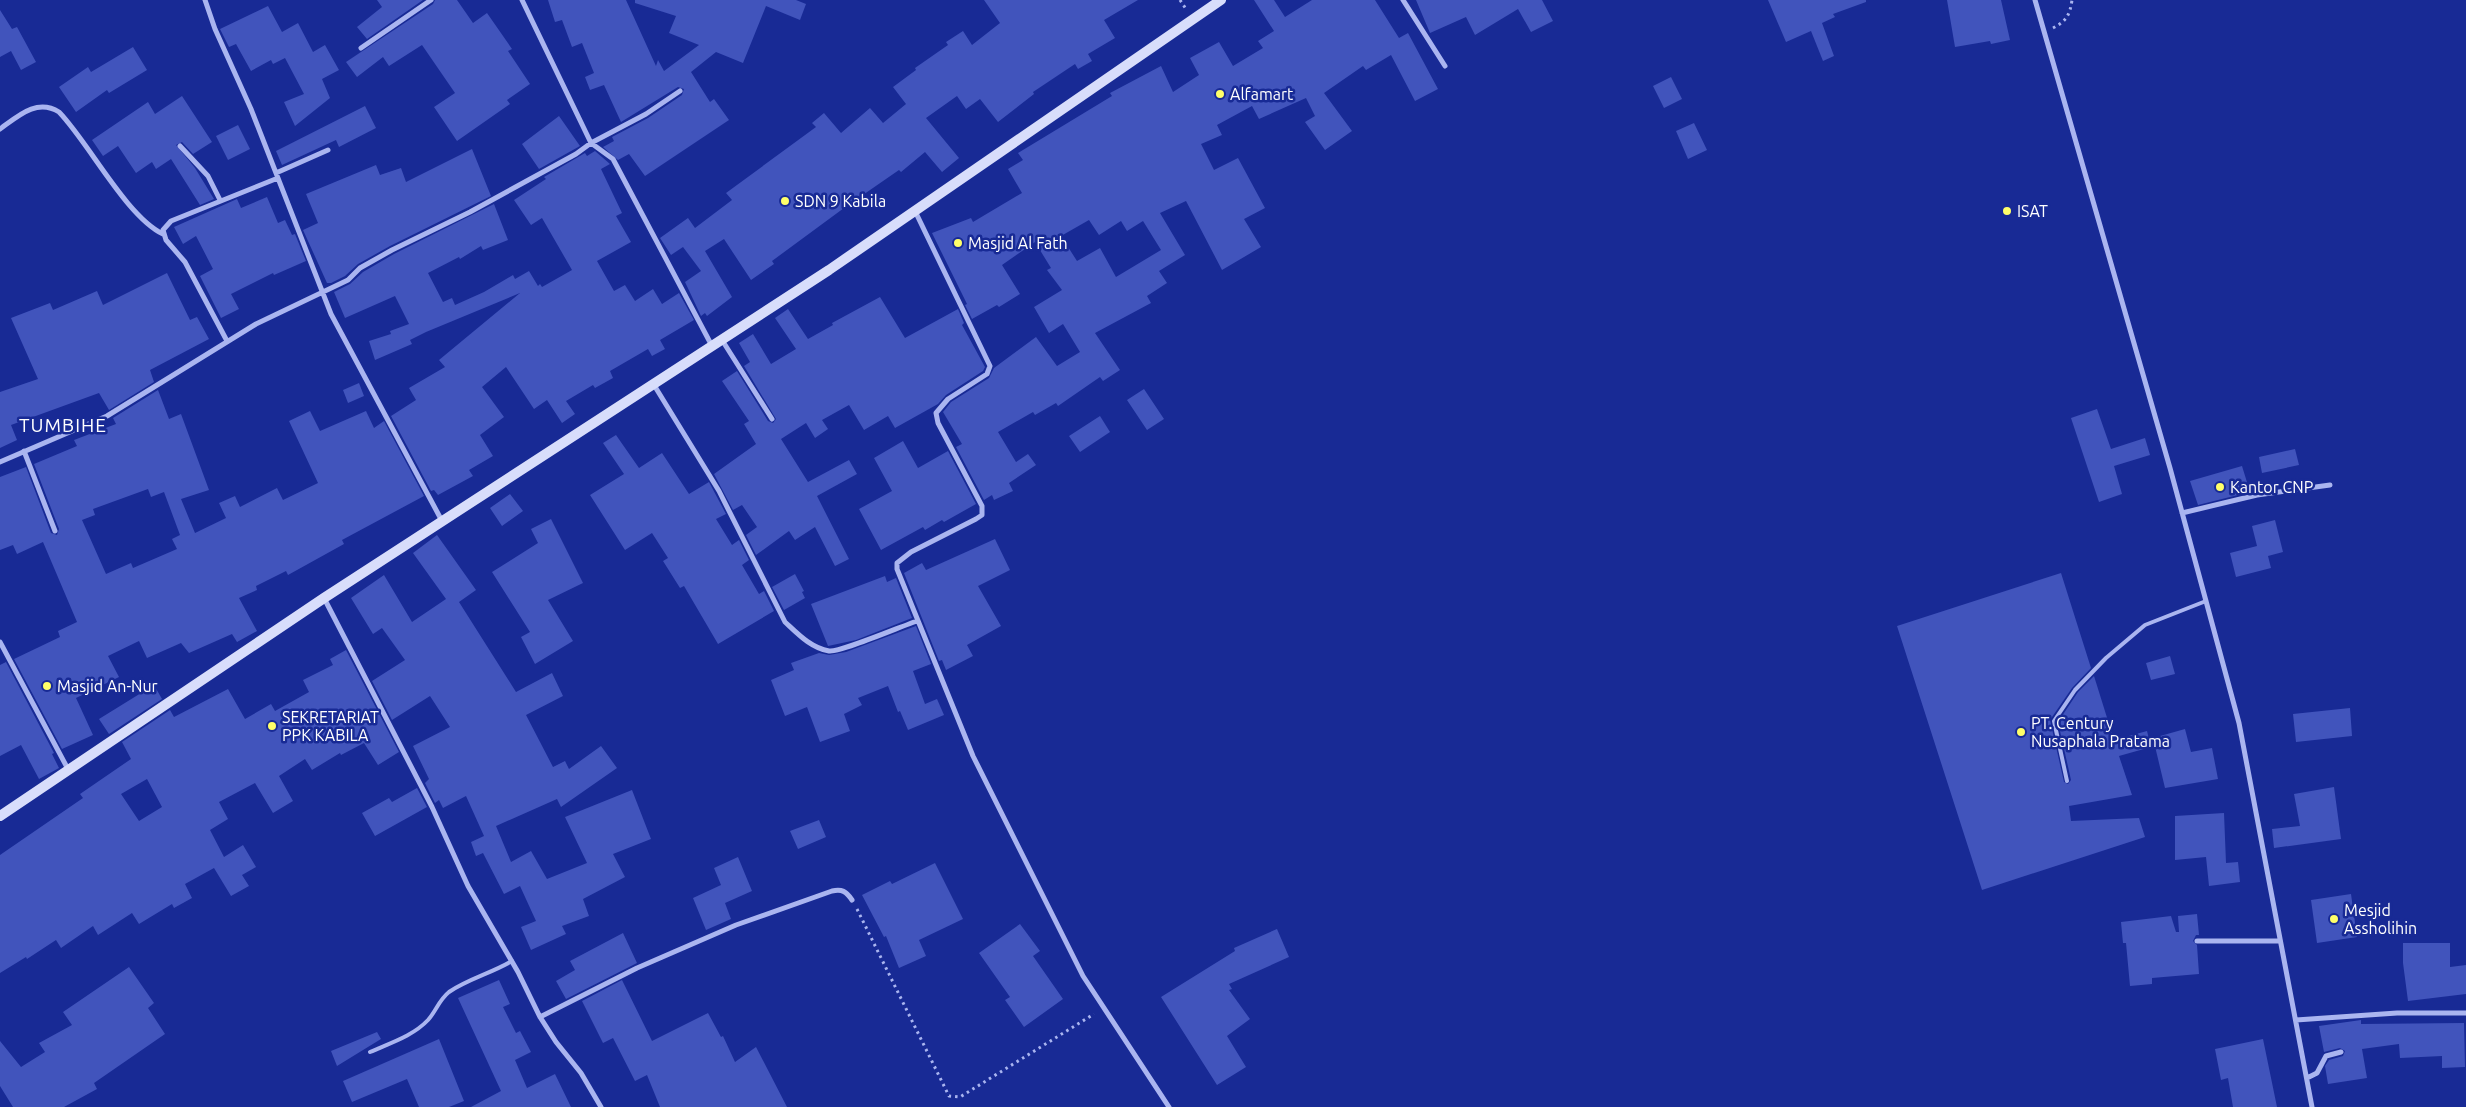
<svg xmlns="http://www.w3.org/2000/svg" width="2466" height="1107" viewBox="0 0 2466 1107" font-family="Ubuntu,sans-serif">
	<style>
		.building { fill: #4154bc; fill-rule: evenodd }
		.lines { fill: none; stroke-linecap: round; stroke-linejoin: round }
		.path { stroke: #aab5f0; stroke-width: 3; stroke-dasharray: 2.5 4; stroke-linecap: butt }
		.service { stroke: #aab5f0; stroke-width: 4 }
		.minor { stroke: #aab5f0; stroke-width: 5 }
		.secondary { stroke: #d8ddfb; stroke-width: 10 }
		.poi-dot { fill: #ffff69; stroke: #182a95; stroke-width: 2 }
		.labels { text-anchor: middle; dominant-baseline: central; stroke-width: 5; stroke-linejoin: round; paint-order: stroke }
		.poi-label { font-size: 16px; fill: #fff; stroke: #182a95; text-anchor: start }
		.quarter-label { font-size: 19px; letter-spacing: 1px; fill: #fff; stroke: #182a95 }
	</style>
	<rect width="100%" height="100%" fill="#182a95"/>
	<!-- building -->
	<path class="building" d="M377,0H423L367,39L357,27L382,7Z
		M435,0H457L473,23L487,13L512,49L508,51L530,84L507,100L510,104L457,141L434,107L455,93L422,45L389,66L383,57L357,77L346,62L433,4Z
		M548,0H626L656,66L658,60L664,71L699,45L669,33L676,16L635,3V0H796L806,4L800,20L766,6L743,63L716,52L691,72L710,102L714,99L729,120L645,176L629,154L618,160L603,147L614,141L612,137L648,118L682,95L684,89L678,87L621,122L604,85L590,90L585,77L594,73L582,43L572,47L562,20L555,22Z
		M984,0H1138L1104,20L1115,38L1088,54L1092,61L1078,69L1075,64L1033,92L1034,94L998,122L980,99L966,109L957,96L926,118L959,158L942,172L925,152L901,172L899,170L844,208L772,261L774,264L751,280L724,239L705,251L732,297L707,316L705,313L701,316L685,282L701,271L683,247L671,255L660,238L688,218L695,228L732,200L726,193L816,127L812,123L824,113L841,133L870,108L883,123L906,104L893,87L916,70L915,68L948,45L946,42L963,31L972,45L1000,23Z
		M1254,0H1274L1285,17L1312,0H1375L1399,38L1408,33L1438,89L1415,101L1391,55L1366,70L1363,66L1324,93L1352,131L1325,150L1305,122L1315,116L1306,98L1259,119L1252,106L1217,125L1222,135L1201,144L1214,170L1238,158L1265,208L1244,219L1261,247L1222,270L1186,201L1160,213L1185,255L1159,271L1167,283L1147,296L1151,303L1095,333L1120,370L1103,381L1100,377L1058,406L1056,403L1035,415L1033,412L998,432L1016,462L1028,454L1036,465L1009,483L1013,491L994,500L992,495L984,500L956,447L962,444L943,412L951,402L989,378L994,368L1036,337L1057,366L1080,352L1063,324L1049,333L1034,307L1062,290L1047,270L1051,268L1035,242L1002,265L1020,294L999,307L997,305L972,319L965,305L967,304L932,233L971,218L973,222L1022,193L1008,169L1023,160L1018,153L1112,96L1110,93L1161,66L1173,92L1199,75L1190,58L1219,42L1233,66L1263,48L1258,41L1274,31ZM1089,220L1099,235L1121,221L1127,231L1143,221L1161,250L1116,277L1100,248L1077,261L1061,236Z
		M1416,0H1542L1553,21L1531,32L1518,9L1475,35L1466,17L1430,33Z
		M1768,0H1866V2L1833,14L1835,17L1822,23L1834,56L1823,61L1811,31L1786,42Z
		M1947,0H2001L2010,40L1991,44L1990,41L1955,47Z
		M268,6L282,32L298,23L313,52L325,45L339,70L322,79L330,98L295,126L284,102L304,94L285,58L273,64L271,60L251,71L236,44L229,47L220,29Z
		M0,10L12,29L17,27L36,62L21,70L11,51L0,57Z
		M133,47L147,70L109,93L107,90L76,112L59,87L88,67L91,72Z
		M1671,77L1682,99L1664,108L1653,86Z
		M182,96L212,142L193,154L182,142L176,145L195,168L214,199L200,205L171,159L156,169L152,162L136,173L118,146L103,156L92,140L148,102L155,114Z
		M365,106L376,128L339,147L336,140L282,165L276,151Z
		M559,116L580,146L539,169L522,144Z
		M1694,123L1707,150L1688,159L1676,131Z
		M238,125L250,149L228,160L216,136Z
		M472,149L491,196L390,246L358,264L345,276L331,283H327L303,230L318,223L306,194L376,165L380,175L401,168L406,182Z
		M595,151L610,164L601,169L622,213L616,216L631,242L597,261L614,291L625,285L635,301L653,289L662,304L679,293L694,320L660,340L665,349L652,356L648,349L610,371L613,378L595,388L593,385L566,401L575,414L562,423L547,400L534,409L506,367L482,387L504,417L480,435L493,456L469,470L473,476L438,495L434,490L431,491L391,416L416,400L409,388L445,367L439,360L520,293L426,332L410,340L412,344L375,360L369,341L391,334L390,331L409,324L395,296L345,318L334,292L350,284L363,272L394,254L494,204L508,240L483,250L481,246L460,259L459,257L428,273L443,302L452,298L455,305L484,292L513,275L515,279L529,271L538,286L540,284L542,287L572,270L542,218L531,225L514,200L546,179L544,177L585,153L587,156Z
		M267,197L278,223L285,220L292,235L295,234L306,261L274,275L273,273L231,294L239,309L221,318L200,276L213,269L196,236L183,244L174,227L237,199L241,208Z
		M167,273L190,320L197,317L209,339L150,370L154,382L109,410L99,393L11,425L17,440L0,448V392L38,379L11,318L50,303L53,310L97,291L103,305Z
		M880,297L905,338L958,309L964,323L962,325L985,367L983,371L946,395L938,404L895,428L888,416L864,430L849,405L822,420L828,429L815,438L806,423L781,439L808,482L849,460L857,474L817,496L849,559L835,566L815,527L795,540L789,531L756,555L746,535L757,527L742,505L733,510L714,474L756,444L744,424L749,421L722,381L737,371L768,421L773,423L776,419L744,366L750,362L739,343L753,334L771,364L796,349L775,318L788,309L808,339L833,325L832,323Z
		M359,383L364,396L348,403L343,390Z
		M1144,389L1164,419L1147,430L1127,400Z
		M158,390L169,419L181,414L209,490L181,499L195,533L226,518L219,503L235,496L240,507L277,488L283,500L318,483L289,421L310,411L320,431L366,411L374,428L384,421L424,496L342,540L344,544L288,575L286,571L256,586L257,590L239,598L257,631L237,642L232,634L189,653L181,643L147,658L139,641L108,656L119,677L76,698L93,735L62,749L14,659L60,637L58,631L77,622L43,542L17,554L13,545L0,550V477L26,467L51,533L57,535L59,529L34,464L77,446L74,440L116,424L113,418ZM148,489L151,497L164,492L180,535L172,539L177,549L133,568L131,563L106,574L82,520L95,515L93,509Z
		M2097,409L2111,449L2145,438L2150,455L2114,466L2122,494L2099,502L2071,418Z
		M1100,416L1110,432L1080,452L1069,436Z
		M616,435L639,468L662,453L689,494L709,482L726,514L716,519L732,545L739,540L749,560L742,565L759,594L764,591L774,611L718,644L684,586L680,588L663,561L668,558L652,533L625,550L590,495L624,474L603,443Z
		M903,441L918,468L948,451L976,504L944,522L942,520L925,530L923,527L881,550L859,509L892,491L874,458Z
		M2295,449L2299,465L2262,473L2259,457Z
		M2242,466L2250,492L2198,505L2190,481Z
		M510,494L523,511L502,526L490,508Z
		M551,519L583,583L548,600L573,641L535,664L521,637L530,632L492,572L538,543L531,529Z
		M2275,520L2283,552L2268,556L2271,568L2236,577L2230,553L2257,546L2252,526Z
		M437,535L476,590L459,602L516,692L552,673L563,696L526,715L553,767L565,761L569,769L601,746L617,768L561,807L557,799L496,826L511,862L531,851L547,879L587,863L565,817L632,790L651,839L613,854L625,877L583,899L589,916L562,926L566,934L531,950L521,927L536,921L520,886L504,894L483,853L476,856L471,842L484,836L466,796L443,808L439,800L435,803L425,783L429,779L413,746L450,727L430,696L392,720L372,681L405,660L382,628L373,634L351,598L384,575L412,622L446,599L413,553Z
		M995,539L1010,570L978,586L1001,626L967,645L973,656L946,670L942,660L939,661L904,573L922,563L926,570Z
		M2061,573L2091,668L2072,688L2050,720L2064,782L2068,784L2071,780L2058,722L2078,692L2094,676L2114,740L2147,731L2151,747L2119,756L2132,795L2069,806L2071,821L2139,818L2145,837L1982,890L1897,626Z
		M795,574L804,591L802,592L805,598L784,610L772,587Z
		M885,576L887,582L896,578L912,618L856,640L828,646L811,604Z
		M916,626L931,664L913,671L925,704L937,699L944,715L908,730L900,711L898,712L888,686L858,698L862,705L844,714L850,731L820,742L807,707L785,716L771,680L794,670L791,663L819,653L829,655L846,652Z
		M346,650L399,752L378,765L364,743L341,755L340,753L312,770L305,759L279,776L293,801L273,813L255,783L219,802L228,819L210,830L224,857L243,845L256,867L242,875L249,886L231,896L214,868L185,884L192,898L174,908L172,904L139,924L132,913L98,935L93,926L61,948L56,940L27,959L26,957L0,973V855L83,798L80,794L131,759L122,742L170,710L174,717L228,689L245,719L271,704L275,711L309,692L303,680L333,665L330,659ZM147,779L162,807L139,821L121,794Z
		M2170,656L2175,674L2151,680L2146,663Z
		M6,662L54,753L52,754L59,768L39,779L21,745L0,756V665Z
		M154,685L162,699L109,734L99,719Z
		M2350,708L2352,736L2296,742L2293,714Z
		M2185,729L2191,752L2212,748L2218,779L2165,788L2153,738Z
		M2334,787L2341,839L2274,848L2272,829L2300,826L2294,794Z
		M417,788L427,807L375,836L362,813L389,798L392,802Z
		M2224,813L2226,863L2238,862L2240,882L2209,886L2206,857L2175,860V816Z
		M819,820L826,837L798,849L790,831Z
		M738,857L752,891L725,903L731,919L706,930L693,898L721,885L714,868Z
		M935,863L963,919L919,940L926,956L899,968L886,936L884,937L862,895L890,881L892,884Z
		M2351,894L2357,937L2317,943L2311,900Z
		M2197,914L2199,935H2196L2193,941L2197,945L2199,974L2152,978V984L2130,986L2126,943H2123L2121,922L2171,916L2176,932H2179L2178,916Z
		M1020,924L1040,951L1033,956L1063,999L1024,1027L1005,1000L1010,997L979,953Z
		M1277,929L1289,957L1229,984L1232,989L1229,990L1250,1019L1227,1036L1246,1067L1217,1085L1161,997L1235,951L1234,948Z
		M623,933L637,963L566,999L556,981L575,970L570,961Z
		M2403,943H2450V967L2466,965V994L2408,1001L2403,963Z
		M129,967L154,1003L148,1008L165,1034L94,1083L97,1089L64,1107H13L0,1086V1041L21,1067L45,1052L39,1043L72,1025L63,1012Z
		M499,980L510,1004L503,1007L516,1033L520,1031L531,1052L515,1060L527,1088L555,1074L571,1107H471L501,1091L458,998Z
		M622,980L652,1041L708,1013L721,1037L723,1036L735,1062L756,1047L787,1107H660L647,1075L635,1081L613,1038L603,1043L582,1001Z
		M2361,1020V1024L2464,1023L2465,1067L2442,1068V1056L2400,1058L2399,1044L2362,1049L2367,1078L2328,1084L2325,1066L2329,1060L2343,1056L2345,1051L2340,1048L2324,1052L2319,1026Z
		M377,1032L381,1039L337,1066L331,1051Z
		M439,1039L464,1101L449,1107H419L407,1079L352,1102L343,1081Z
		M2263,1039L2277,1107H2233L2228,1078L2221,1080L2215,1049Z"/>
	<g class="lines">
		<!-- path -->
		<path class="path" d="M1180,0L1186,9
			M2053,28C2067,21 2070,14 2072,0
			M857,909L949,1096L960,1097L1094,1014"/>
		<!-- service -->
		<path class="service" d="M2067,781L2054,721L2075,690L2106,658L2145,625L2206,601
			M370,1052C390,1043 413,1036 428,1020C436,1011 439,1000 449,992C468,979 492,973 512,961"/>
		<!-- minor -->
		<path class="minor" d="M205,0L215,29L251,109L331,314L442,521
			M522,0L591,143L613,159L712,346
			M1403,0L1445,66
			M2035,0L2170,468L2239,723L2312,1107
			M361,48L431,0
			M0,129C18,116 37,98 59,112C89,143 126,216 163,234
			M180,146L208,176L220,200
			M276,173L328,150
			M915,211L990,366L987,374L948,399L936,413L938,423L982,506V515L976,519L911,552L897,563V569L973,756L1083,976L1169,1107
			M722,340L772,419
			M227,341L185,262L166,240L163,230L171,221L278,178
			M654,385L719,491L785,622C798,634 811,648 829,651C839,653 902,626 917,621
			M24,451L55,531
			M0,462L107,416L256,324L348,280L360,268L392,250L470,212L576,154L591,143L646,114L680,91
			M2182,513L2257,495L2330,485
			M324,598L432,807L468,886L518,972L540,1017L556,1042L581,1073L601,1107
			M0,642L69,771
			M2197,941H2280
			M540,1017L637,968L736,925L832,891C842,889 846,891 852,900
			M2296,1020L2397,1013H2466
			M2307,1078L2317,1073L2326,1056L2341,1052"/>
		<!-- secondary -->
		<path class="secondary" d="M0,816L324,598L829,270L1221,0"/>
	</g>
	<!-- markers -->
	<g class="poi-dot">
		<circle cx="1220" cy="94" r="5"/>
		<circle cx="785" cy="201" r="5"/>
		<circle cx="2007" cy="211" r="5"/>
		<circle cx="958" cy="243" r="5"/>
		<circle cx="2220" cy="487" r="5"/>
		<circle cx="47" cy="686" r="5"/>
		<circle cx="272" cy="726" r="5"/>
		<circle cx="2021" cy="732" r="5"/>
		<circle cx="2334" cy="919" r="5"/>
	</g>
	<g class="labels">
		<!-- poi labels -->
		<g class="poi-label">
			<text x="1230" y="94">Alfamart</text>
			<text x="795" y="201">SDN 9 Kabila</text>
			<text x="2017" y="211">ISAT</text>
			<text x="968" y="243">Masjid Al Fath</text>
			<text x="2230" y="487">Kantor CNP</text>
			<text x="57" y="686">Masjid An-Nur</text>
			<text x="282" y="717">SEKRETARIAT<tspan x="282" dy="18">PPK KABILA</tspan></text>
			<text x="2031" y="723">PT. Century<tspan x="2031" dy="18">Nusaphala Pratama</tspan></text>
			<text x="2344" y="910">Mesjid<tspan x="2344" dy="18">Assholihin</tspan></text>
		</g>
		<!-- quarter labels -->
		<g class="quarter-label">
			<text x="63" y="425">TUMBIHE</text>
		</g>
	</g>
</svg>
